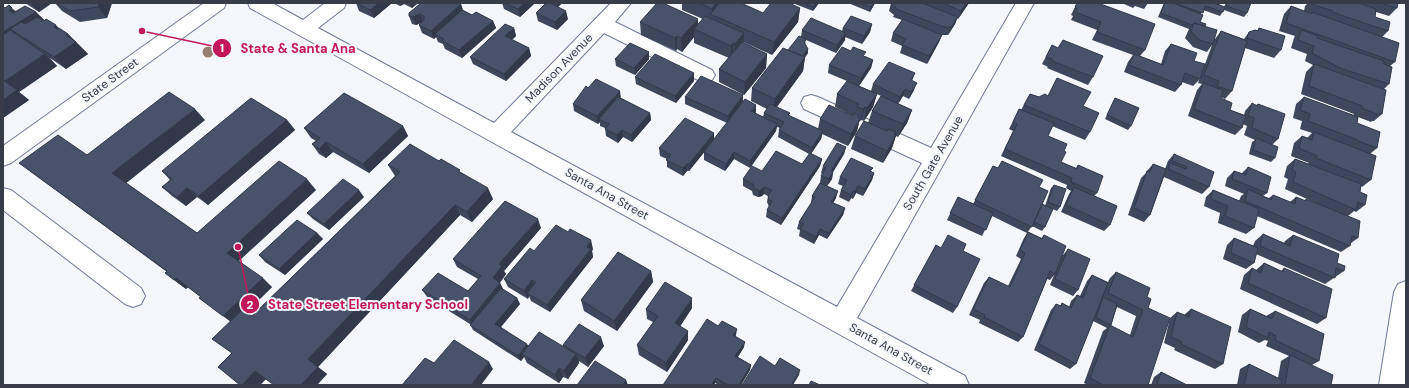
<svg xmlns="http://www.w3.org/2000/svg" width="1409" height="388" viewBox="0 0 1409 388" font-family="'DM Sans',sans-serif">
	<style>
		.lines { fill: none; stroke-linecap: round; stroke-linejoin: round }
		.minor-casing { stroke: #707a96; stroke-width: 2 }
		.major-casing { stroke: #707a96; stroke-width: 2 }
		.minor { fill: #fff; fill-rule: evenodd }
		.major { fill: #fff; fill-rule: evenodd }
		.tree { fill: #967f71 }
		.wall { fill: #3e475c; fill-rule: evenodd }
		.shaded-wall { fill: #32394b }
		.building { fill: #48526b; stroke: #32394b }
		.labels { text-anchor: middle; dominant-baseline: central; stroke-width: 4; stroke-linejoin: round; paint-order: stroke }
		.street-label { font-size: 12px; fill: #373c48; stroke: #f4f6fc }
		.leader { fill: none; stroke: #c2185b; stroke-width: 1.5 }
		.callout-dot { fill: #c2185b; stroke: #f4f6fc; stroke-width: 1.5 }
		.mark-label { font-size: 12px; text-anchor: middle; font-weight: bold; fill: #fff }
		.callout-label { font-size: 13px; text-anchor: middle; font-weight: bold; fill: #c2185b; stroke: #f4f6fc; stroke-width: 4; stroke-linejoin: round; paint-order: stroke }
	</style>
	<rect width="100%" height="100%" fill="#f4f6fc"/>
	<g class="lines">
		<!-- minor casing -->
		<g class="minor-casing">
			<path id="minor" d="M248,3H272L303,20L325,3H346L344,8L318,28L494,123L611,3H631L615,22L712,70L715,75L712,80L705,82L698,80L604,33L511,132L837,307L922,163L804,109L801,103L804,97L811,95L818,97L931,148L1016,3H1034L857,318L965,376L969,385H931L297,34L250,8Z
				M3,188L11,190L141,288L145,296L141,304L133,307L125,304L3,210Z
				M1406,281L1405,385H1379L1394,292L1398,284Z"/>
		</g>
		<!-- major casing -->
		<g class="major-casing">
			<path id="major" d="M204,3H226L224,8L11,163L3,166V146Z"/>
		</g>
		<!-- minor -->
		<use href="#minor" class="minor"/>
		<!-- major -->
		<use href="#major" class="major"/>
	</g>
	<!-- trees -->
	<circle class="tree" cx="208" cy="52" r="5.5"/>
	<!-- wall -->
	<path class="wall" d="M25,3H52L39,12Z
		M55,3H112L107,18L80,22L62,11Z
		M356,3H392L374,18L359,11Z
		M394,3H418L412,8L404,4L400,6Z
		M502,3H535L520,17L504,9Z
		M546,3H562L558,7L568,19L557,30L538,21L536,13Z
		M682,3H741L763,13L800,8L798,22L772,55L743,42V43L767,54L766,68L744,95L719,82V69L729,58L694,43V37L682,52L677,49L676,51L641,35L640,22L698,24L703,19L682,10Z
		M795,3H819L813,11L795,4Z
		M848,3H875L870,12Z
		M891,3H969L958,19L957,18L955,24L948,35H942L939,42L927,64L900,53L902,46L891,41L893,33L902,20L893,17L894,15L889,11Z
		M1077,3H1098L1145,50L1140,56L1161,64L1165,51L1171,44L1194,61L1200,79L1193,86L1182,82L1181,85L1175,92L1124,72L1128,62L1133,55L1092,40L1097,30L1071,20L1073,16L1071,15Z
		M1125,3H1148L1144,9L1135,6L1133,8L1124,4Z
		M1164,3H1173L1175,4L1176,3H1221L1219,5L1224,7L1226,3H1251L1247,13L1244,17L1224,10L1220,16L1203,10L1201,14L1200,22L1205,26L1215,39L1221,31L1244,39L1249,32L1257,31L1259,28L1281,50L1274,58L1245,48L1232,91L1225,99L1221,97V98L1230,110L1244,115L1245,111L1252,103L1256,105L1258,104L1278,139L1272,145L1275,158L1271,162L1249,154L1252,142L1255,140L1244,135L1247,126L1243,124L1242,128L1235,135L1188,116L1197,90L1202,84L1198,83L1212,45L1207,52L1193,47L1185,38L1189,29L1158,17Z
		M1308,3H1398L1397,8L1389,16L1376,12L1375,17L1388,31L1382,37L1395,62L1390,66L1389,84L1384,89L1382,114L1374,121H1372L1371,122L1358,117L1357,123L1377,148L1370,154L1371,180L1362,187L1361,186L1360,192L1365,205L1356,212L1354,211L1348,216L1358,238L1351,243L1350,246L1341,252L1257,216L1254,228L1246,234L1218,223L1220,213L1204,206L1206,197L1213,190L1239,201L1241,196L1244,194L1225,186L1227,178L1234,171L1241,174L1248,167L1267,193L1263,196L1269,198L1273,195L1290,202L1296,197L1304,201L1306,199L1316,203L1285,189L1288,179L1284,177L1287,166L1295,159L1308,164L1309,163L1291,156L1294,143L1302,136L1307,138L1312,133L1300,129L1302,121L1293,118L1296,104L1304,97L1353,116L1354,114L1301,94L1306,72L1313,65L1305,61L1307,54L1291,48L1294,38L1295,36L1279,31L1284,14L1291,6L1304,11L1305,6Z
		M461,4L463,10L472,15L493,21L496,28L462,58L445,49L443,44L438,42L436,37L434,39L422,33L419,25L421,23L416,25L412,24L409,16Z
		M3,7L5,8L16,11L36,12L44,20L58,28L68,34L88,54L66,69L50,58L57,66L19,92L29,100L3,118Z
		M872,24L870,32L862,44L845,37V40L836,53L806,40L805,44L808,49V53L805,57L803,71L777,107L789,116L818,129L820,119L853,116L835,107L837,94L847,81L828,73L829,65L865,56L873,60L871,68L859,86L871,91L873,84L912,81L914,90L909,99L903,96L898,104L912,110L907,123L898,137L896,136L892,148L883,163L851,149L855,136L864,121L861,120L859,122L857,131L848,146L822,134L821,139L811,154L822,159L820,166L781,225L766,217L767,210L769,207L767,202L768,196L764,194L762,196L758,197L753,195L752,191L743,186V179L762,171L802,164L809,154L778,137L779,130L780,128L777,127L776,131L750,168L734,159L725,171L704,160V152L727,123L685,104V97L743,102L733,115L756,112L755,113L763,117L764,113L767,109L751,101L752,88L801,37L802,30L842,31L843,28ZM877,94L881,96L872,111L868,123L864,121L873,107Z
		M514,28L516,36L512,40L529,48L531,56L506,81L473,64L470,57Z
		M1052,45L1093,77L1088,85L1047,68L1048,67L1042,64Z
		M649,52V59L635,75L616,66L615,59Z
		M694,73V81L676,103L636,84L635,77Z
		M1057,78L1083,106L1090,132L1085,140L1052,126L1048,136L1064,151L1061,162L1076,168L1078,165L1097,193L1094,196L1110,225L1104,231L1061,212L1069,194L1071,191L1066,188L1067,185L1001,156L1013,131L1009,129L1019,109L1021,110L1030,94L1039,97L1048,96Z
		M588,88L621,98L650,113L651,120L632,142L623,137L618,143L606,136L605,128L600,126V122L598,124L574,111L573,104Z
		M1115,98L1131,126L1128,130L1105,119L1113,102Z
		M205,120L126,183L197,233L316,190L239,261L272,287L246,313L252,316L395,176L388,165L439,161L462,173L493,199L472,222L460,215L318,367L327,374L317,385H274L266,379L260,385H240L232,353L230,321L199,298L201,297L188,287L186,289L165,273L167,272L19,163L87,155Z
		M287,120L295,130L208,205L197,197L186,206L172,196L162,187L170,180L162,171Z
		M403,126L408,136L369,173L333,152L326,158L319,154L312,144L316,141L311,138L304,128Z
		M714,133V140L689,171H687L683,176L667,167V159L660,156L659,148Z
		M846,147L844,154L833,172L832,179L827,186L836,198L833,203L845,208L843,215L827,239L819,235L814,244L799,236L800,230L797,229L799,222L811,203L812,196L820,183L821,176L822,174L821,173L823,166Z
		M1174,154L1209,187L1202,194L1164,177L1150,215L1144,222L1128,215L1141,178L1146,173L1147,171L1153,164L1165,169L1168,161Z
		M993,166L1039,187L1042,204L1045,206L1051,188L1054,185L1060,207L1057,211L1048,207L1045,227L1042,231L1032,226L1027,233L992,216L982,236L947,220L958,197L973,204Z
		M871,172L874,173L872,180L863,196L856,193L853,199L851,198L849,202L839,197L841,190L843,186L838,184L840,177Z
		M364,197L329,230L313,219L307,213Z
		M541,228L504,271L506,274L500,283L503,289L517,298L520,304L501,327L528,346L564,347L563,345L604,346L588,367L579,361V363L568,379L563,377L559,383L527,363L524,357L521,361L473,330L470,324L428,298L422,290L468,291L478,279L457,267L453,259Z
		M1028,232L1042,238L1044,235L1063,255L1068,249L1078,290L1073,296L1050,285L1054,275L1050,280L1047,279L1023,337L1018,342L979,323L980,320L969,315L984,283L989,277L1008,286L1021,259L1016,256L1024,238Z
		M317,233L323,239L285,275L265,262L259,255Z
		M1263,234L1284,243L1285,241L1293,235L1337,263L1344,271L1325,284L1256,254L1254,263L1246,269L1223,259L1227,245L1234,238L1253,246L1255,241Z
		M936,245L941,248L963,251L957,307L953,313L911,291Z
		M593,249L592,251L593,257L550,312L531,301L529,296L528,299L508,287L504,279L534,251Z
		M1264,263L1281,271L1284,268L1326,318L1317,324L1240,289L1244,275L1252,268L1256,270Z
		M651,271L653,282L617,331L584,311L581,300Z
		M1116,272L1147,297L1148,308V385H1088L1084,383L1103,331L1107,328L1093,321L1076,364L1070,369L1034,350L1051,310L1056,304L1060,306L1062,303L1069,307L1071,301L1077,295L1080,296L1087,281L1092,275L1108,282L1110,278ZM1117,307L1136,316L1130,335L1110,326L1111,325Z
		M692,308L680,326L688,340L667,372L639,355L637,345L653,322L647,319L646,309Z
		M1191,309L1223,364L1215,369L1174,350L1175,348L1164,343L1170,318L1177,312L1184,315Z
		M1250,309L1266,316L1275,311L1319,361L1312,365L1331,385H1237L1240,369L1249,364L1278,378L1281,361L1289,356L1266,346L1268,341L1265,340L1259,343L1238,332L1242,315Z
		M718,326L736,335L735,336L744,347L738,357L751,365L750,370L741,385H719L715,383L714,385H663Z
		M1161,372L1187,385H1151L1154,377Z"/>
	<!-- shaded-wall -->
	<path class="shaded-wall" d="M32,3H52L39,12L31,4Z
		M99,3H112L107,18L98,7Z
		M379,3H392L374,18L370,10Z
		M399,3H404V4L400,6Z
		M410,3H418L412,8Z
		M524,3H535L520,17L518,9Z
		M556,3H562L557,8Z
		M716,3H728L712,14V9Z
		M816,3H819L813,11L814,7Z
		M873,3H875L870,12L871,7Z
		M966,3H969L958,19L961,11Z
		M461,4L463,12L435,34L436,37L434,39L431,31Z
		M12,8L20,16L17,18L9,10Z
		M800,8L798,22L772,55L774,42Z
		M566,11L568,19L557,30L555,22Z
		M36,12L44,20L10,29L18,36L3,40V32Z
		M420,14L423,22L416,25L413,17Z
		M958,17L955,24L948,35L951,27Z
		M698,19V31L694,29V37L682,52L681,38Z
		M493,21L496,28L462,58L459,50Z
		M872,24L870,32L862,44L864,36Z
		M56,25L68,38L54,27Z
		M514,28L516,36L507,44L505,36Z
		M744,33L743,47L734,58L735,44Z
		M846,33L845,40L836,53L837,45Z
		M68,34L88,54L66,69L54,57L66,35Z
		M942,35L939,42L927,64L929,56Z
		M677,36V49L676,51L675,38Z
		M733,43V57L731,59V46Z
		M529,48L531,56L506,81L504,74Z
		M808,49V53L801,63L805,57L803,71L773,112L775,99Z
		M649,52V59L635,75L634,68Z
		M45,54L57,66L19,92L29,100L3,118V100L5,81Z
		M767,54L766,68L744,95L745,82Z
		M873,60L871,68L859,86L861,78Z
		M694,73V81L676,103L675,96Z
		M915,73L912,81L911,80Z
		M917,83L914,90L909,99L911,92Z
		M905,89L903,96L898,104L900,97Z
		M620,91L621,99L599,119L600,122L598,124L597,116Z
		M877,94L873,107L864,121L867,108Z
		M743,95V102L727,123L728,116Z
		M756,105V112L751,119V111Z
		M865,107L861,120L860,122L863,109Z
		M195,109L205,120L125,184L112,173Z
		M912,110L907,123L898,137L903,124Z
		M650,113L651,120L632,142L631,135Z
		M859,116L857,123L860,119L857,131L848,146L851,134Z
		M287,120L295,130L208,205L199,196Z
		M777,124L776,131L750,168V161Z
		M403,126L408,136L369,173L363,164Z
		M622,130L623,137L618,143L617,135Z
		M823,131L821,139L810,155L812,148Z
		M896,132L893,140L896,135L892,148L883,163L887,151Z
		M714,133V140L689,171V164Z
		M326,142L333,152L326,158L319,149Z
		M846,147L844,154L833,172L832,179L827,186L831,171Z
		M734,152V159L725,171L726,164Z
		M822,159L820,166L781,225L782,218Z
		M687,164V171L683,176V168Z
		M874,173L872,180L863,196L865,189Z
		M307,179L316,190L237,262L227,253Z
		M858,186L856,193L853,199L855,192Z
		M764,187V194L762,196L758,197L759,191Z
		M187,188L197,197L186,206L177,197Z
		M488,188L493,199L472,222L467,212Z
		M359,190L364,197L329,230L324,224Z
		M838,191L836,198L830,208L831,202Z
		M853,191L851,198L849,202L851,195Z
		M455,205L460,215L318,367L327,374L317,385H301L308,359Z
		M845,208L843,215L827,239L829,233Z
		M538,219L541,228L504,271L506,274L497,286L493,278L499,264Z
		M820,229L819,235L814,244L816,237Z
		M317,233L323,239L285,275L279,269Z
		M591,240L593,249L592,251L593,257L550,312L547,305Z
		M651,271L653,282L617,331L614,321Z
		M176,278L188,287L186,289L174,280Z
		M263,278L272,287L234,324L223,316Z
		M532,280L536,288L527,293L529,296L528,299L524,291Z
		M500,283L504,291L474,327L470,320Z
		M517,298L520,304L499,329L495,324Z
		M692,298V308L676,333L675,323Z
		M737,329L736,335L733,341V335Z
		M688,331V340L667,372L666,363Z
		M601,337L604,346L588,367L585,358Z
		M745,342L744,347L735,361V356Z
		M527,344L530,349L522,354L524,357L521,361L518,356Z
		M576,354L579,363L568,379L564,371Z
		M489,362L493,369L481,385H471Z
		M751,365L750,370L741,385H739Z
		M559,368L563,377L559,383L555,375Z
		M800,370L799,375L793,385H791Z
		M255,371L266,379L260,385H242Z
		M716,378L715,383L714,385H711Z
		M626,380L628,385H623Z"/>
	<!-- building -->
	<path class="building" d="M56,3H99L98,7L70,11Z
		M356,3H379L370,10Z
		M421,3H458L461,4L431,31L419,25L424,20V16L420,14L413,17L409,16V13Z
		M505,3H524L518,9Z
		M546,3H550L566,11L555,22L536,13Z
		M657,3H663L698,19L681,38L677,36L675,38L640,22Z
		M699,3H716L712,9Z
		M720,3H741L763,13L771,3H789L800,8L774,42L710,14Z
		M804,3H816L814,7Z
		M860,3H873L871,7Z
		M891,3H922L958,17L951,27H944L896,9V7Z
		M943,3H966L961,11Z
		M1077,3H1098L1155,24L1145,50L1097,32L1101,22L1075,12L1077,8L1075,7Z
		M1165,3H1173L1203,15L1200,22L1206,24L1205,26L1194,23L1192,25L1161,13Z
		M1177,3H1214L1225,7L1223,12L1205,6L1203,13L1177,4Z
		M1227,3H1251L1247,13L1226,6Z
		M1311,3H1358L1376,9L1375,17L1390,22L1388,31L1332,12L1333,11L1311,4Z
		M1381,3H1398L1397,8Z
		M9,5L12,8L9,10L13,13L25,6L36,12L3,32V7L5,8Z
		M1291,6L1312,14V12L1399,43L1395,62L1286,23Z
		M462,10L472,15L476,12L493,21L459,50L442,41L444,39L435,34Z
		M705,16L744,33L735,44L733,43L731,46L694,29Z
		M851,16L872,24L864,36L843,28Z
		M37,17L44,21L46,19L56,25L54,27L57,29L59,28L68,34L66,35L76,42L54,57L10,29L21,22L25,24Z
		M811,18L846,33L837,45L802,30Z
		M903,19L942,35L929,56L902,45L906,39L893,33Z
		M1194,23L1217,30L1213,44L1199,40L1191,31Z
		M505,24L514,28L505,36L529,48L504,74L470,57Z
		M1259,28L1285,36L1281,50L1247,38L1249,32L1255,30L1258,31Z
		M10,30L45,54L5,81L3,80V35Z
		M1301,30L1318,36L1317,38L1384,61V64L1392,67L1389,84L1340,68L1312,53L1314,46L1298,40Z
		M1221,31L1247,41L1232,91L1217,86L1219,81L1204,75Z
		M799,36L806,39L804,42L808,49L803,56L788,50Z
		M1063,40L1103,56L1093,77L1052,61V59L1046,57L1052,45L1058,48Z
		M742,42L767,54L745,82L719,69Z
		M630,43L649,52L634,68L615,59Z
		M1171,44L1197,53L1194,61L1205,64L1200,79L1185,73L1181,85L1129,65L1134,54L1163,65Z
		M842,47L851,51L853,47L866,52L863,56L873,60L861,78L829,65Z
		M783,48L805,57L775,99L752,88Z
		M655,54L694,73L675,96L635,77Z
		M889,62L915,73L911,80L917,83L911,92L905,89L900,97L873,84Z
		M1314,64L1386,90L1382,114L1380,113L1379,115L1362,108V106L1309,86Z
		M701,76L743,95L728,116L685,97Z
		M1057,78L1091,92L1083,106L1099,113L1090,132L1024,105L1030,94L1039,97L1045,94L1048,96Z
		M596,79L620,91L597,116L573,104L586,86L588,88Z
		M3,80L17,90L3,100Z
		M847,81L877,94L867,108L865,107L863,109L857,107L859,104L837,94Z
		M1203,83L1223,90L1221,98L1232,103L1230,110L1246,116L1242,128L1194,109Z
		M169,92L195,109L112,173L197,233L279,161L307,179L227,253L263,278L223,316L199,298L201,297L176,278L174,280L165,273L167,271L19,163L58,135L87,155Z
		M344,93L403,126L363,164L326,142L319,149L312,144L320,138L304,128Z
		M881,96L912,110L903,124L872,111Z
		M618,97L650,113L631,135L622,130L617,135L605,129L609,124L599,119Z
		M1304,97L1358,117L1357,123L1380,132L1377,148L1358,141V140L1308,121L1310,114L1300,110Z
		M251,98L287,120L199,196L187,188L177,197L162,187L172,179L162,171Z
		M1115,98L1139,108L1131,126L1107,115Z
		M745,99L756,105L751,111L777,124L750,161L734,152L726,164L704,152Z
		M1252,103L1257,106L1258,104L1285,114L1278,139L1252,128L1254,118L1248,116Z
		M770,104L790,113L788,115L823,131L812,148L779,130L784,122L764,113Z
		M829,105L853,116L854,113L859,116L858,118L860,119L851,134L820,119Z
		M1019,109L1054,123L1048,136L1067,144L1064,151L1066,152L1061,162L1077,169L1078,165L1103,176L1097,193L1071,182L1072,178L1005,149L1017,124L1013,122Z
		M685,118L714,133L689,164H687L683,168L666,160L671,155L659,148Z
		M864,121L887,131L889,129L896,132L894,134L896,135L887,151L855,136Z
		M1314,132L1376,156L1371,180L1316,158L1317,156L1299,148L1302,136L1312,140Z
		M1256,138L1278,147L1275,158L1253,150Z
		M837,143L846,147L831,171L833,172L829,179L821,176L826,168L823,166Z
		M410,144L439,161L441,159L460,170L458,171L488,188L467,212L455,205L308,359L318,367L301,385H274L255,371L242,385H240L218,367L232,353L212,339L242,310L252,316L400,172L388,165Z
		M776,151L802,164L810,153L822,159L782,218L767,210L772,201L769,200L768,195L772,190L764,187L763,189L759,191L754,188L753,184L743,179L752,166L762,171Z
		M1174,154L1214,172L1209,187L1168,169L1170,163L1186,169L1187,167L1172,161Z
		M851,158L873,168L870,171L874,173L865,189L858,186L855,192L853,191L851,195L841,190L847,180L840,177Z
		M1295,159L1361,184L1360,192L1367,195L1365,205L1358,202L1356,210L1293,182L1296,172L1292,170Z
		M1002,161L1043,180L1039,187L1048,191L1032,227L975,200L993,166L998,168Z
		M1153,164L1166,169L1150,215L1134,208L1147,171L1150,172Z
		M1248,167L1271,177L1267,193L1232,179L1234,171L1246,175Z
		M343,179L359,190L324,224L307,213Z
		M820,183L838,191L831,202L845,208L829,233L820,229L816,237L800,229L804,224L799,222L815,197L812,196Z
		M1054,185L1066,189L1060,207L1048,202Z
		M1074,187L1117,206L1110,225L1066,205Z
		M1248,189L1271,200L1273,195L1295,204L1296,197L1306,201V199L1360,221L1358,238L1352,236L1350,246L1245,201Z
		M1213,190L1259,209L1254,228L1225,216L1228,206L1211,199Z
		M958,197L993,213L986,230L950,213Z
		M505,201L538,219L499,264L502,266L493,278L500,283L470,320L422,290L438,273L468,291L481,276L453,259Z
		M1042,204L1053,209L1045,227L1034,222Z
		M297,220L317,233L279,269L259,255Z
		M556,225L568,232L570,229L591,240L587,247L591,249L547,305L527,293L536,282L532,280L524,291L504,279L530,248L534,251Z
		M1028,232L1042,239L1044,235L1066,246L1055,274L1050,271L1023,337L984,317L985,315L973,309L989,277L1010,287L1025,253L1020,250Z
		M1263,234L1290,246L1293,235L1339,254L1337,263L1345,266L1344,271L1336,268L1335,278L1260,246Z
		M948,235L966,244L963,251L980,259L957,307L914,285L936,245L941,248Z
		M1234,238L1258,248L1254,263L1231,253Z
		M1068,249L1090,259L1078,290L1055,279Z
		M618,252L651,271L614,321L581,300Z
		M1264,263L1283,272L1284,268L1332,289L1326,318L1248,283L1252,268L1261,273Z
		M1116,272L1150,288L1147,297L1151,299L1148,308L1170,318L1148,385H1103L1090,378L1110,325L1133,337L1143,310L1108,293Z
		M1092,275L1108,283L1076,364L1039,344L1056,304L1061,306L1062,303L1071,308L1077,295L1083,298Z
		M665,282L692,298L675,323L688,331L666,363L637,345L658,316L646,309Z
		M501,288L517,298L495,324L527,344L518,356L470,325Z
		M1103,297L1117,304L1111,325L1096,318Z
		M1191,309L1231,327L1223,364L1181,344L1182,342L1171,337L1177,312L1189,317Z
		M1250,309L1272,319L1275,311L1324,334L1319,361L1275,340L1276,336L1269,332L1268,338L1246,327Z
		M707,319L718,326L722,321L737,329L733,335L745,342L735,356L751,365L739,385H728L716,378L711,385H663Z
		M579,324L601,337L585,358L563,345Z
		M539,332L576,354L564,371L559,368L555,375L522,354Z
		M454,340L489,362L471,385H402L425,358L434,363Z
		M1290,355L1333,375L1331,385H1285Z
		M760,356L775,366L780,358L800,370L791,385H742Z
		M595,361L626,380L623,385H577Z
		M1249,364L1282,380L1281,385H1244Z
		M1161,372L1187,385H1157Z
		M811,381L820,385H809Z"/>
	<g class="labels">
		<!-- street labels -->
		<g class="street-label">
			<text transform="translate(559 68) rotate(-46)">Madison Avenue</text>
			<text transform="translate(110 80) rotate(-36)">State Street</text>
			<text transform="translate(933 163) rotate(-60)">South Gate Avenue</text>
			<text transform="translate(607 194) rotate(29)">Santa Ana Street</text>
			<text transform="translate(891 349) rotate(29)">Santa Ana Street</text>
		</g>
	</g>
	<!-- callouts -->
	<path class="leader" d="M142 31L222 48M238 247L250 304"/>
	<g class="callout-dot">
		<circle cx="142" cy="31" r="4"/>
		<circle cx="238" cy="247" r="4"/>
		<circle cx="222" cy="48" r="10"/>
		<circle cx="250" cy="304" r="10"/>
	</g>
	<g class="mark-label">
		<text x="222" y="52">1</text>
		<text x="250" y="309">2</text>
	</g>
	<g class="callout-label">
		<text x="298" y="53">State &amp; Santa Ana</text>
		<text x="368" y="309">State Street Elementary School</text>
	</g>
	<!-- border -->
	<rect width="1409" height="388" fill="none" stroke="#373c48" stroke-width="8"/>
</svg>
